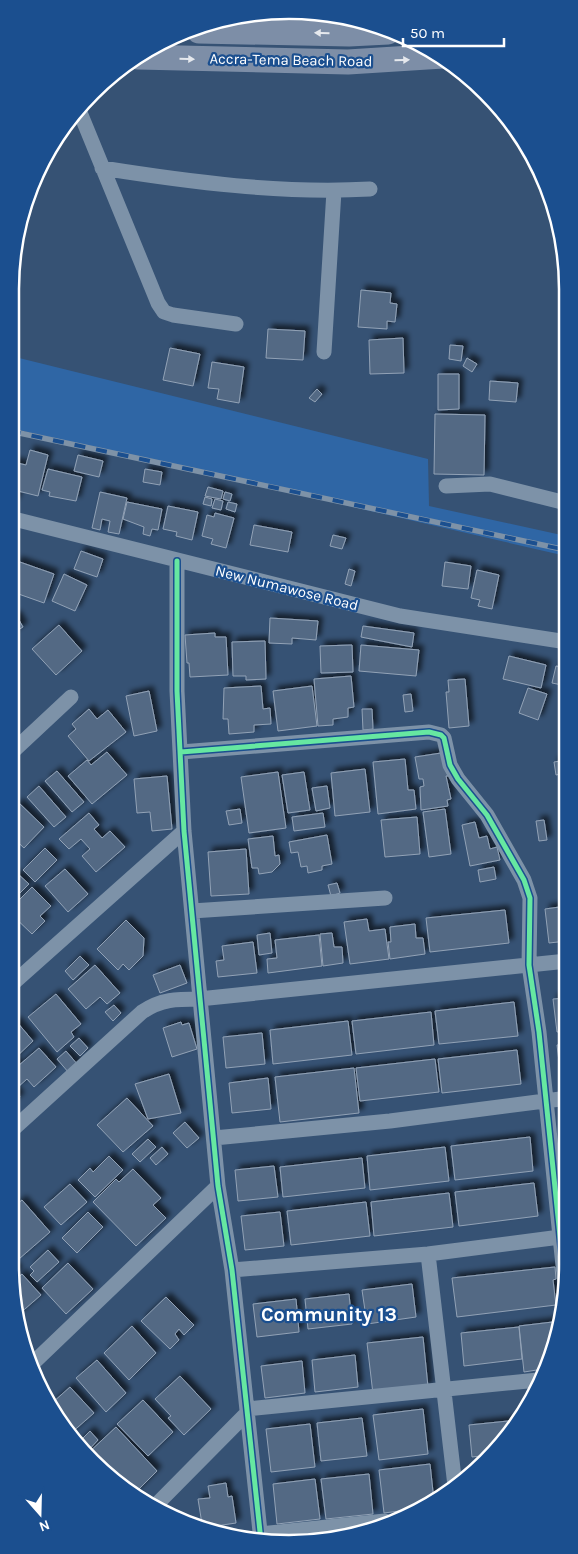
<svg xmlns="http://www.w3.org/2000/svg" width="578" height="1554" viewBox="0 0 578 1554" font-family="Karla,sans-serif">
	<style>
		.green { fill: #2f66a5 }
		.building { fill: #526984; stroke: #92a2b6; filter: url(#shadow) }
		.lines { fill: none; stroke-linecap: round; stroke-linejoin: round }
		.minor { stroke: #7d92a8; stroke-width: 15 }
		.primary { stroke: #7d8ea7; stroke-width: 25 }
		.rail-casing { stroke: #7e92a7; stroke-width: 5.5 }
		.rail { stroke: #1b4f8f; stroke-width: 4; stroke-dasharray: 11; stroke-linecap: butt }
		.cycleway-casing { stroke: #1b4f8f; stroke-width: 8 }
		.cycleway { stroke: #66e7a1; stroke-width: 5 }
		.oneway { fill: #e5e8ed }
		.labels { text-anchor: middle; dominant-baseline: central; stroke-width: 4.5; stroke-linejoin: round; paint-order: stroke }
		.street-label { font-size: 15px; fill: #fff; stroke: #1b4f8f }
		.district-label { font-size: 20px; font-weight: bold; fill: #fff; stroke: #1b4f8f }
		.rim { fill: none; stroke: #fff; stroke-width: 2.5 }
	</style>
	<defs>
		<filter id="shadow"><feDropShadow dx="4.5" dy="-4.5" stdDeviation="2.5" flood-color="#0009"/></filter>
	</defs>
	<rect width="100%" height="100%" fill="#365274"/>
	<!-- green -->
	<path class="green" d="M15,357L428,459L429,506L566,536V556L10,428V371Z"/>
	<!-- building -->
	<path class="building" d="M361,290L391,293L390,303L397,304L395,322L387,321V329L358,327Z
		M268,329L305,331L303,360L266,358Z
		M403,338L404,373L370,374L369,340Z
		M450,345L463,346L461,361L449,359Z
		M170,348L200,354L193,386L163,380Z
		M467,358L477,364L472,372L463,366Z
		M212,362L244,367L239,403L217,399L219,389L208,388Z
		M438,374H459V409L438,410Z
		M490,381L518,383L516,402L489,400Z
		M317,389L322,394L315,402L309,398Z
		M435,414L485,415L484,475L434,474Z
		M30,450L48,455L38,496L18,491L15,502L10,501V474L13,462L26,465Z
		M78,455L103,461L99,477L74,471Z
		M48,469L82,477L76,501L49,496L50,492L42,490Z
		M145,469L162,472L160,485L143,482Z
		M208,487L223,491L221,499L205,496Z
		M100,492L127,498L119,534L108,532L110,521L102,519L100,530L92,528Z
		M225,492L232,494L230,501L223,499Z
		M205,497L212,499L211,506L203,504Z
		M215,499L223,501L221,510L212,508Z
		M127,502L162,509L158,530L152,529L150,536L143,534L144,527L123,519Z
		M228,502L237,504L235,512L226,509Z
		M168,506L198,512L192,540L176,536L177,532L163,529Z
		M215,513L234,518L226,548L211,544L213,539L202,536L207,515L214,517Z
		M254,525L292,532L288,552L250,545Z
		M333,535L346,538L342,549L330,546Z
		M81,551L103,559L97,577L74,569Z
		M17,561L54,574L44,603L10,591V581Z
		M445,562L471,566L468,589L442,586Z
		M349,569L355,571L351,586L345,584Z
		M477,570L499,575L492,609L478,606L480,600L471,598Z
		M64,574L87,585L75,611L52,601Z
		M16,615L23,627L10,635V619Z
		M270,618L318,621L316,640L292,638V644L269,643Z
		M59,625L82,651L56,675L32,649Z
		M363,626L414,633L412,647L361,637Z
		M215,633V637H226L228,675L190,677L189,663H187L185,635Z
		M265,641L266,679L246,680V676H233L232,642Z
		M352,645L353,672L321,673L320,646Z
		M361,645L419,650L416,676L359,671Z
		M509,656L546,665L541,688L503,679Z
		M556,666L567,668V686L552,683Z
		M351,676L354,707L348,708V717L333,719V725L318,726L314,679Z
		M465,679L469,726L449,728L446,692H449L448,680Z
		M261,686L263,709L270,708L271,724L254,725V732L229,734L228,719H223L224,688Z
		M312,686L317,726L278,731L273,691Z
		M528,688L547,694L538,720L519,713Z
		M149,691L157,731L134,736L126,696Z
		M411,694L413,711L405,712L403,695Z
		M89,709L97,719L108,710L126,732L89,761L68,736L76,729L72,724Z
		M362,709H372L373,729L363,730Z
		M107,752L127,775L92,804L68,776L87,760L91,765Z
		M441,753L448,776H446L451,799L447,800L448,806L421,810L420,787L424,786L423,779H419L415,757Z
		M405,759L408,790H414L416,809L378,814L373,762Z
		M567,760V782L562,783L561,774L556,775L554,762Z
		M365,769L370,812L335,816L331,773Z
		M57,771L84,802L72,812L45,781Z
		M278,772L286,828L249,833L241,777Z
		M304,772L310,810L288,813L282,775Z
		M167,776L172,829L152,831L150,812L137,813L134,779Z
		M39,786L66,817L54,827L27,797Z
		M327,786L330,808L316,811L312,788Z
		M19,803L44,827L24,848L10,835V813Z
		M240,809L242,823L229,825L226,811Z
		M445,809L451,854L429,857L423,812Z
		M89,813L99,825L94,829L102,838L110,831L125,847L96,872L82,856L90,849L81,839L69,849L59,839Z
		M323,813L325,827L294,831L292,817Z
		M417,817L420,854L385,857L381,820Z
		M544,820L547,840L539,841L536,821Z
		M475,822L479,838L487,836L490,849L497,847L500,860L470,866L462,825Z
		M327,835L332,864L322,866V870L308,873L307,866L301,867L298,852L291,853L289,842Z
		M273,836L275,856L279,855L280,864L272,872L259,874L258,868H252L248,839Z
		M45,848L57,860L35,882L23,870Z
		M246,849L249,894L211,896L208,852Z
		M494,867L496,879L480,882L478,870Z
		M65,869L88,894L68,912L45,886Z
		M18,874L29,884L10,903V882Z
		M337,883L340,893L331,896L328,885Z
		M32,887L51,906L40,916L45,921L32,934L10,913V909Z
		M567,906V941L549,943L545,909Z
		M505,910L509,943L430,952L426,918Z
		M367,919L369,931L385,929L389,959L350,964L344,922Z
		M126,920L144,938L143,956L129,970L123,964L118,970L97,949Z
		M415,924L416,938H423L425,954L390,959L388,942H391L390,927Z
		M270,933L272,953L259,955L257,935Z
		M332,933L334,947H342L343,963L323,966L320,934Z
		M319,935L322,966L268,973L267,959L277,958L275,940Z
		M253,942L257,973L218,977L216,961L224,960L222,946Z
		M80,956L89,965L73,980L65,971Z
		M95,965L120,993L107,1004L100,997L86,1009L68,989Z
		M180,965L187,983L160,993L153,975Z
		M56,994L81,1024L71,1032L74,1037L57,1052L28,1017Z
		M567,998V1031L557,1032L553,999Z
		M514,1002L518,1036L439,1044L435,1011Z
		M114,1005L121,1013L113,1021L105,1012Z
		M431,1012L434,1045L356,1054L352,1021Z
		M16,1021L33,1041L13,1060L18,1066L39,1048L56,1067L34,1087L27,1079L18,1087L10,1077V1026Z
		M348,1021L352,1055L273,1064L270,1030Z
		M181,1022L182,1025L189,1023L197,1049L172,1057L163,1028Z
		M262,1033L265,1064L226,1068L223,1037Z
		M79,1038L88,1048L80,1056L70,1046Z
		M567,1044L568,1077L561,1078L557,1045Z
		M517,1050L521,1084L442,1093L438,1059Z
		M66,1051L78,1065L69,1073L57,1059Z
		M435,1059L439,1092L360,1101L356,1068Z
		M354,1068L359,1113L280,1122L275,1077Z
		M169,1074L181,1113L148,1119L135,1084Z
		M268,1078L271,1109L232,1113L229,1083Z
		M10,1085L20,1097L10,1105Z
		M127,1098L153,1126L123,1152L97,1125Z
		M185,1122L199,1138L187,1148L173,1133Z
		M530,1137L533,1171L455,1180L451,1146Z
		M148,1139L156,1147L140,1162L132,1154Z
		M162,1147L168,1154L156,1165L150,1158Z
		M445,1147L449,1181L370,1190L367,1156Z
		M109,1156L123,1170L95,1197L78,1180L90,1168L93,1172Z
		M362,1158L365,1188L283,1197L280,1167Z
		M274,1166L278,1197L238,1201L235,1170Z
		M133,1169L161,1198L153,1205L166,1218L136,1246L93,1202L116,1179L119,1182Z
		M534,1183L538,1216L459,1226L455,1192Z
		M70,1184L87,1202L61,1225L44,1207Z
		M449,1193L453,1227L374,1236L371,1202Z
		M22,1200L50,1232L19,1259L10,1249V1210Z
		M366,1202L370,1236L291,1245L287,1211Z
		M88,1212L103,1227L77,1253L62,1238Z
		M280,1212L284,1246L245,1250L241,1216Z
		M48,1250L59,1262L37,1282L30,1275L34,1271L30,1267Z
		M10,1263L18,1271L12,1277L10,1265Z
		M68,1263L93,1289L66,1314L42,1288Z
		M555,1267L556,1279L553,1280L556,1305L457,1317L452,1278Z
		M22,1274L41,1295L18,1315L13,1282Z
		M412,1284L416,1317L367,1324L362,1290Z
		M349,1294L352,1324L308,1329L305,1299Z
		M166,1297L194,1325L184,1335L179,1329L175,1334L179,1340L170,1349L141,1321Z
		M296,1299L299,1332L257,1337L253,1304Z
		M561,1321L558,1337L543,1369L524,1372L519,1326Z
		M132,1326L156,1353L129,1380L104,1353Z
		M519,1327L522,1359L464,1366L461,1333Z
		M423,1337L428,1387L373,1394L367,1343Z
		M355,1355L358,1387L315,1392L312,1360Z
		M97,1360L126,1393L106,1412L76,1378Z
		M302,1361L305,1393L265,1398L261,1366Z
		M180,1376L211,1409L184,1435L168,1418L171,1416L155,1399Z
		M70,1387L94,1413L70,1434L52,1403Z
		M143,1400L173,1432L148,1456L117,1424Z
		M423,1409L428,1454L379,1460L373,1415Z
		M362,1418L367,1456L321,1461L317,1423Z
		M518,1420L511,1435L489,1455L472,1457L469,1425Z
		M310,1424L315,1467L271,1472L266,1429Z
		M116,1427L157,1471L134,1494L86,1455Z
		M90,1431L98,1440L85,1454L77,1444Z
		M430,1464L434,1501L415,1509L384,1513L379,1470Z
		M369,1474L373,1514L326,1519L321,1479Z
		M315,1479L320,1519L277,1524L273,1484Z
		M226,1483L228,1497L232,1496L236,1523L209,1527L202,1524L198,1499L210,1498L208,1486Z"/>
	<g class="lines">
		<!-- minor -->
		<path class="minor" d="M79,110L158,303L164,312L173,315L236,324
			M102,168C190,182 281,194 370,189
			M324,352L334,191
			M446,486L490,484L566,503
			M10,518L400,616L567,642
			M177,561V691L184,831L218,1186L232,1270L261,1541
			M181,752L429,732L441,735L444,738L450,765L458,779L487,815L524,880L530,898L529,965L539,1032L565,1285
			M10,754L71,697
			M192,911L385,898
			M10,986L184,831
			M10,1132L142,1012C161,999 177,999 199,999L567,961
			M214,1138L390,1121L568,1098
			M428,1254L455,1486
			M232,1270L428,1254L568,1236
			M31,1365L218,1186
			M247,1409L538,1380
			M153,1508L247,1413
			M260,1534L385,1521"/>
		<!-- primary -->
		<path class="primary" d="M199,31L349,34L388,32
			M138,57L348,62L443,56"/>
		<!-- rail casing -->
		<g class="rail-casing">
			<path id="rail" d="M10,431L566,550"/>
		</g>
		<!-- rail -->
		<use href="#rail" class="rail"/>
		<!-- cycleway casing -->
		<g class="cycleway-casing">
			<path id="cycleway" d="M177,561V691L184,831L218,1186L232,1270L261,1541
				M181,752L429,732L441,735L444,738L450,765L458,779L487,815L524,880L530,898L529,965L539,1032L565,1285"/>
		</g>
		<!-- cycleway -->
		<use href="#cycleway" class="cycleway"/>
	</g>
	<!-- one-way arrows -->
	<defs><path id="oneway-solid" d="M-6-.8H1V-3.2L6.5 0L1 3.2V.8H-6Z" transform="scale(1.25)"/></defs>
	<g class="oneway">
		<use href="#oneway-solid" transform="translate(322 33) rotate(-179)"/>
		<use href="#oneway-solid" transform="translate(187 59) rotate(1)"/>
		<use href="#oneway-solid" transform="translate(402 60) rotate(-2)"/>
	</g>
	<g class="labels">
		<!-- street labels -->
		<g class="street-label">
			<text transform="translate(291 60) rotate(1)">Accra-Tema Beach Road</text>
			<text transform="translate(287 588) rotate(14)">New Numawose Road</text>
		</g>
		<!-- district labels -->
		<g class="district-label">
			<text x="329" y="1314">Community 13</text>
		</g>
	</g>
	<!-- crop -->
	<path d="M0 0H578V1554H0ZM289 19H289A270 270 0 0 1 559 289V1265A270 270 0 0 1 289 1535H289A270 270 0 0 1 19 1265V289A270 270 0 0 1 289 19Z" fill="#1b4f8f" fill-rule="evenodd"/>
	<path class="rim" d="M289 19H289A270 270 0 0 1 559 289V1265A270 270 0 0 1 289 1535H289A270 270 0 0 1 19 1265V289A270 270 0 0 1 289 19Z"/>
	<!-- north arrow -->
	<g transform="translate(40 1514) rotate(160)" stroke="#1b4f8f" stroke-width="4" paint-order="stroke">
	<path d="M0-4L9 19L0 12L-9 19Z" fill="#ffffff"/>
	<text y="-8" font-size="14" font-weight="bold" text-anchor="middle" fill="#ffffff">N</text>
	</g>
	<!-- scale -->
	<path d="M403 38v8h101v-8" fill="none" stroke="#ffffff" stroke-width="2.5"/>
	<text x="410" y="38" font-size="15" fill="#ffffff" stroke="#1b4f8f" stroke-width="4" paint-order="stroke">50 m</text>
</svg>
